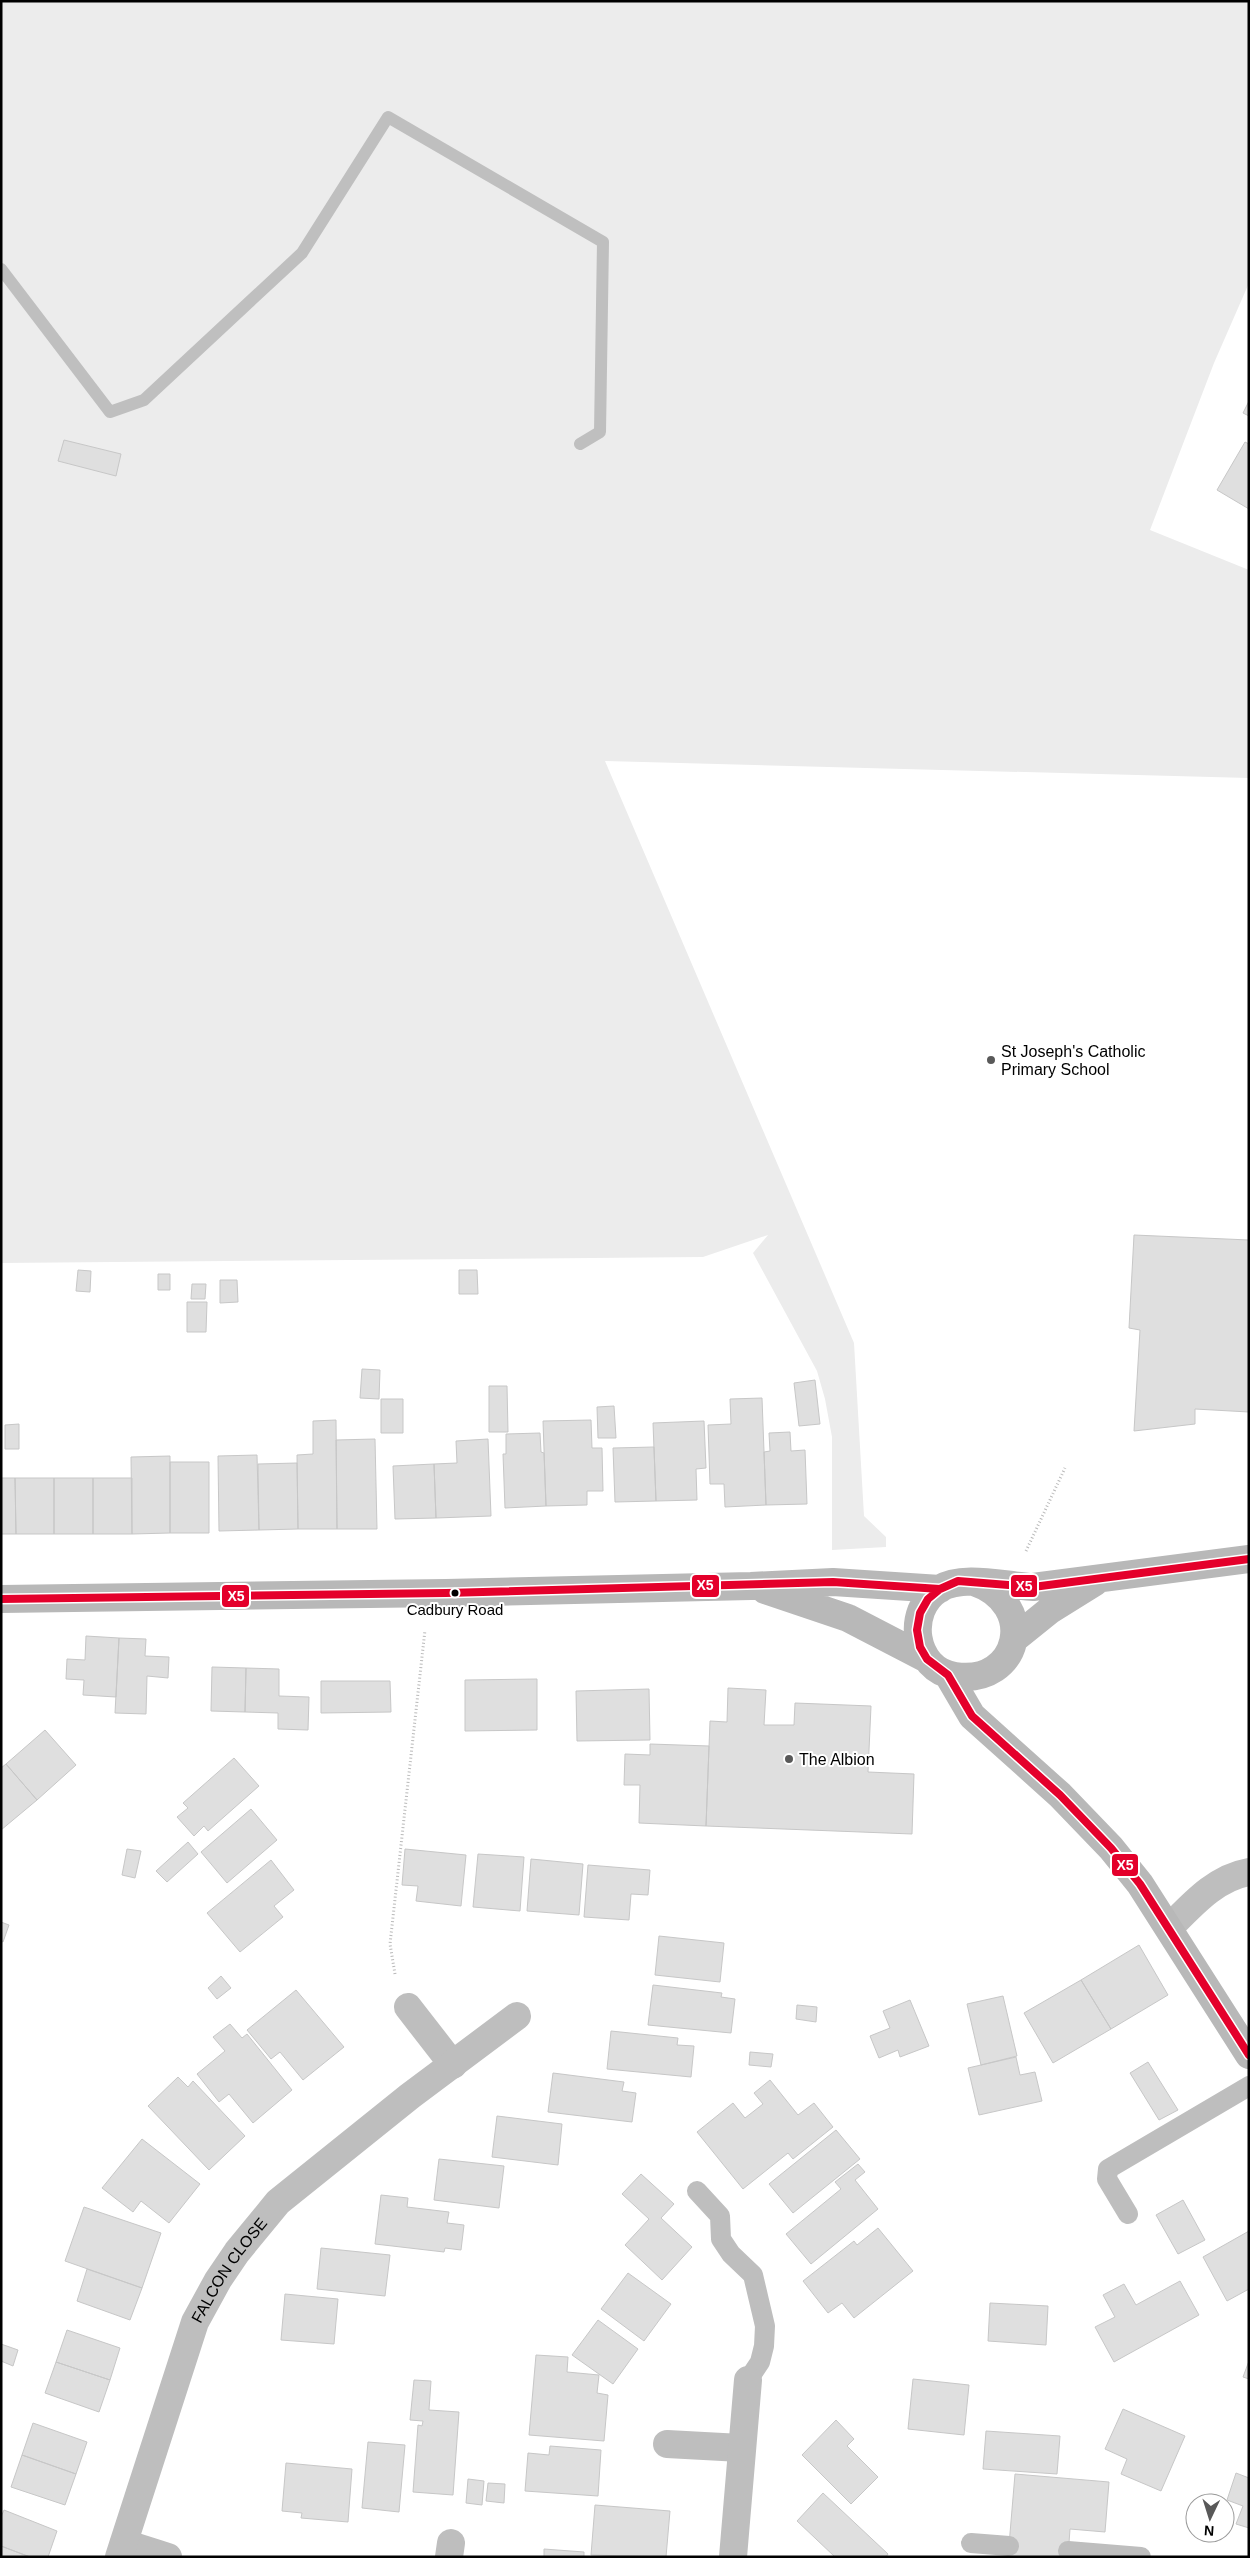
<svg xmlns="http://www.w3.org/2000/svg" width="1250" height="2558" viewBox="0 0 1250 2558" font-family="Arial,sans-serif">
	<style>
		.green { fill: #ececec }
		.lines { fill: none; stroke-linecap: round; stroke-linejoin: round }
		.stream { stroke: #bfbfbf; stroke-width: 12 }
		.building { fill: #dfdfdf; stroke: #c7c7c7 }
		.path { stroke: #b9b9b9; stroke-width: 3; stroke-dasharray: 1 2.5; stroke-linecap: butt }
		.lane { stroke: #bebebe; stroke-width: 20 }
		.street { stroke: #bebebe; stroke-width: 28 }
		.secondary { stroke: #b8b8b8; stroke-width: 28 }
		.bus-1-casing { stroke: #fff; stroke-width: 11 }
		.bus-1 { stroke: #e4002b; stroke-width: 8 }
		.poi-dot { fill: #595959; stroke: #fff; stroke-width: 2 }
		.bus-dot { fill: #000; stroke: #fff; stroke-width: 2 }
		.labels { text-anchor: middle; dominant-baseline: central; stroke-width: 4; stroke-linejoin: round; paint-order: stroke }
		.bus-label { font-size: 15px; fill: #000; stroke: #fff }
		.poi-label { font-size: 16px; fill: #000; stroke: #fff; text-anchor: start }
		.street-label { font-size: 16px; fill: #000; stroke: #fff }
		.line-badge { stroke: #fff; stroke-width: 2 }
		.badge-label { font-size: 14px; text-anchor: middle; font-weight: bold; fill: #fff }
	</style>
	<rect width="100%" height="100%" fill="#fff"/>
	<!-- green -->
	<path class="green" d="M1,1H1249V283L1214,363L1150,530L1249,570V778L605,761L854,1343L864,1516L886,1537V1547L832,1550V1437L825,1399L817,1371L753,1253L768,1235L703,1257L1,1263Z"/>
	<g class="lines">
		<!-- stream -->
		<path class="stream" d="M1,269L110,412L144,400L302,253L388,117L603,242L600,432L580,444"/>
	</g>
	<!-- building -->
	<path class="building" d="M1249,401V416L1243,413Z
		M64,440L121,454L116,476L58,461Z
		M1245,442L1249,444V509L1217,490Z
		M1134,1235L1249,1240V1412L1195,1409V1424L1134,1431L1140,1330L1129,1328Z
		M78,1270L91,1271L90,1292L76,1291Z
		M459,1270H477L478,1294H459Z
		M158,1274H170V1290H158Z
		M220,1280H237L238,1302L220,1303Z
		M192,1284H206L205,1299H191Z
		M187,1302H207L206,1332H187Z
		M362,1369L380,1370L379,1399L360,1398Z
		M815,1380L820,1424L799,1426L794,1383Z
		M489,1386H507L508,1432H489Z
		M762,1398L766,1505L725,1507L724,1484H710L708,1425L731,1424L730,1399Z
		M381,1399H403V1433H381Z
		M614,1406L616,1438H598L597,1407Z
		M336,1420L337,1529H298L297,1455L313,1454V1421Z
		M591,1420L592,1448H602L603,1491H587V1505L546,1506L543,1421Z
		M704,1421L706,1468L696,1469L697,1500L656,1501L653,1423Z
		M19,1424V1449H5V1425Z
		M790,1432L791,1451L805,1450L807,1504L766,1505L764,1452L770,1451L769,1433Z
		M540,1433L541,1452L544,1453L546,1506L505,1508L503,1454H506V1434Z
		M375,1439L377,1529H337L336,1440Z
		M488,1439L491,1516L436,1518L434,1464L457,1463L456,1441Z
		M654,1447L656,1501L615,1502L613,1448Z
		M257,1455L259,1530L219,1531L218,1456Z
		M170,1456V1533L132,1534L131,1457Z
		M170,1462H209V1533H170Z
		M297,1463L298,1529L259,1530L258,1464Z
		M434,1464L436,1518L395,1519L393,1466Z
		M1,1478H15L16,1534H1Z
		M15,1478H54V1534H16Z
		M54,1478H93V1534H54Z
		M93,1478H132V1534H93Z
		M86,1636L119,1638L116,1697L83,1695L84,1680L66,1679L67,1659L85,1660Z
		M119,1638L146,1639L145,1656L169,1657L168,1678L147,1676L146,1714L115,1713Z
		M212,1667L246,1668L245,1712L211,1711Z
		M246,1668L279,1669V1696L309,1697L308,1730L278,1729V1713L245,1712Z
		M537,1679V1730L465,1731V1680Z
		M321,1681H390L391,1712L321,1713Z
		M728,1688L766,1690L764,1725H794L795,1703L871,1706L868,1772L914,1774L912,1834L706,1826L710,1721L727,1722Z
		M649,1689L650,1740L577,1741L576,1691Z
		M45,1730L76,1765L37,1800L6,1764Z
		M650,1744L709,1746L706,1826L639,1823L640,1785H624L625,1754L650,1755Z
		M234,1758L259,1786L208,1831L204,1826L194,1836L177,1817L188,1808L183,1803Z
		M6,1764L37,1800L1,1830V1768Z
		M251,1809L277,1840L227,1883L201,1852Z
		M188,1842L198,1854L167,1882L156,1871Z
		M127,1849L141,1851L135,1878L122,1875Z
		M405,1849L466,1855L461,1906L416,1901L418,1886L402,1885Z
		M478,1854L524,1857L520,1911L473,1907Z
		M531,1859L583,1864L579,1915L527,1911Z
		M271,1860L294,1890L274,1906L283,1917L240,1952L207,1913Z
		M588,1865L650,1870L648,1895L631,1894L629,1920L584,1917Z
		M1,1922L9,1925L3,1942L1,1941Z
		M659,1936L724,1943L720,1982L655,1975Z
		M1139,1945L1168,1995L1111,2029L1081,1980Z
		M221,1976L231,1988L217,1999L208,1988Z
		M1081,1980L1111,2029L1053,2063L1024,2013Z
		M653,1985L722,1993L721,1997L735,1999L731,2033L648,2025Z
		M296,1990L344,2047L303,2080L280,2052L271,2059L247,2030Z
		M1003,1996L1017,2056L981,2065L967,2004Z
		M910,2000L929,2046L900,2057L898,2050L879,2058L870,2036L890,2028L883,2011Z
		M797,2005L817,2007L816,2022L796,2019Z
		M230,2024L242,2038L247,2034L292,2090L253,2123L229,2094L219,2102L197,2074L225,2051L213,2037Z
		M611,2031L678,2038L677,2045L694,2046L691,2077L607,2069Z
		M750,2052L773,2054L771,2067L749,2065Z
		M1016,2057L1020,2075L1035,2072L1042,2101L979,2115L968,2068Z
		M1148,2062L1178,2110L1159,2120L1130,2073Z
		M553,2073L624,2082L622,2091L636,2093L632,2122L548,2112Z
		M178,2077L188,2087L193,2081L245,2136L209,2170L148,2106Z
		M770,2080L798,2115L814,2103L833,2127L793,2159L788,2153L743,2189L697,2132L733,2103L745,2118L763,2104L754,2093Z
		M497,2116L562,2124L558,2165L492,2157Z
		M836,2130L860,2159L793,2213L769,2184Z
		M142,2139L200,2184L169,2223L141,2201L133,2212L102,2188Z
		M439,2159L504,2166L499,2208L434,2200Z
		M858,2164L865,2172L855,2180L878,2209L811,2264L786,2234L841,2189L835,2182Z
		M641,2174L674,2204L661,2218L692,2247L662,2280L625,2245L649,2219L622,2194Z
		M381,2195L408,2198L407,2207L449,2212L447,2223L464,2225L461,2250L445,2248L444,2252L375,2244Z
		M1183,2200L1205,2240L1178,2254L1156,2215Z
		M84,2207L161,2233L142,2288L65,2261Z
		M878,2228L913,2271L854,2318L842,2303L828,2313L803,2281L854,2241L857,2245Z
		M1249,2231V2289L1227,2301L1203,2257Z
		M321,2248L390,2255L385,2296L317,2289Z
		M87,2269L142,2288L130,2320L77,2301Z
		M628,2273L671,2304L644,2341L601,2309Z
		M1180,2281L1199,2315L1114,2362L1095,2327L1115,2317L1103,2295L1124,2284L1136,2305Z
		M285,2294L338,2299L334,2344L281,2340Z
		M990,2303L1048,2306L1046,2345L988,2341Z
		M598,2320L638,2349L613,2384L572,2355Z
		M67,2330L120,2348L110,2380L56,2362Z
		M1,2344L18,2350L13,2366L1,2361Z
		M536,2355L568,2357L567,2372L599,2375L597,2393L608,2395L604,2441L529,2435Z
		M1249,2361V2379L1243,2377Z
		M56,2362L110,2380L99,2412L45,2393Z
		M913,2379L969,2385L964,2435L908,2429Z
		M414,2380L431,2381L429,2410L459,2412L453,2495L413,2492L418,2425L422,2426L423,2421L410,2420Z
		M1123,2409L1185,2436L1161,2491L1121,2474L1127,2459L1105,2449Z
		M836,2420L854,2439L847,2446L878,2477L851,2504L802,2455Z
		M33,2423L87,2442L76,2474L22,2455Z
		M986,2431L1060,2436L1057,2474L983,2469Z
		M368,2442L405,2445L399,2512L362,2508Z
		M550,2446L601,2450L598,2496L525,2491L528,2453L549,2455Z
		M22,2455L76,2474L65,2505L11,2487Z
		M286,2463L352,2469L348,2522L301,2518L302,2513L282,2511Z
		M1236,2473L1249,2478V2528L1236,2524L1243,2506L1227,2500Z
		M1015,2474L1109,2482L1105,2532L1070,2529L1068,2557H1008Z
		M468,2479L484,2481L482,2505L466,2503Z
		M488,2483L505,2484L504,2503L486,2501Z
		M823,2493L888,2554L886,2557H835L797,2521Z
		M595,2505L670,2511L666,2557L591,2555Z
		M4,2510L57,2531L48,2557H30L1,2546V2517Z
		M1,2546L30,2557H1Z
		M544,2549L584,2552V2557H544Z"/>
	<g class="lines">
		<!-- path -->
		<path class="path" d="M1026,1551L1065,1468
			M395,1974L390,1944L425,1630"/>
		<!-- lane -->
		<path class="lane" d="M697,2191L720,2216L721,2239L731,2254L753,2275L765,2326L764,2346L760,2362L748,2380
			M1128,2214L1107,2179L1108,2169L1249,2086
			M971,2543L1009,2546
			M1068,2551L1141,2557"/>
		<!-- street -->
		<g class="street">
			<path d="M1169,1928C1192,1905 1215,1878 1249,1872"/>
			<path d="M408,2007L453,2065"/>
			<path d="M667,2444L741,2448"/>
			<path d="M124,2543L168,2557"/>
			<path id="s1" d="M119,2557L195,2322L218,2280L237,2252L278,2202L410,2096L517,2016"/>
			<path d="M449,2557L451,2543"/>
			<path d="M733,2557L748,2380"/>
		</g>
		<!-- secondary -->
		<path class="secondary" d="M974,1582C1039,1604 1020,1686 955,1676C913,1670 905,1610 939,1589C963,1574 1005,1586 1033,1587L1249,1559
			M765,1590L848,1618L927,1659
			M1,1599L446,1593L751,1586L833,1582L940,1589
			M1014,1639L1050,1610L1095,1582
			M948,1675L972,1716L1060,1795L1111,1848L1140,1884L1249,2055"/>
		<!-- bus-1 casing -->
		<g class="bus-1-casing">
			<path id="bus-1" d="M1249,1559L1033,1587L958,1581L940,1589L928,1599L920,1613L917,1630L920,1647L927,1659L948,1675L972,1716L1060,1795L1111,1848L1140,1884L1249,2055
				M1,1599L446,1593L833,1582L940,1589"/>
		</g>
		<!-- bus-1 -->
		<use href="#bus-1" class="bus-1"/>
	</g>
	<!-- markers -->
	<g class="poi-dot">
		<circle cx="991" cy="1060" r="5"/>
		<circle cx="789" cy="1759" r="5"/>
	</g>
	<circle class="bus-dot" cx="455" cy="1593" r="4.5"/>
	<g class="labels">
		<!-- bus labels -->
		<g class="bus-label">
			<text x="455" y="1609">Cadbury Road</text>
		</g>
		<!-- poi labels -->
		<g class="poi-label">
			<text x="1001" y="1051">St Joseph's Catholic<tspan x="1001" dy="18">Primary School</tspan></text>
			<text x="799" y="1759">The Albion</text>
		</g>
		<!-- street labels -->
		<g class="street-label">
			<text stroke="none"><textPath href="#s1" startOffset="309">FALCON CLOSE</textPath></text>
		</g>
	</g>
	<g class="line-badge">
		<rect x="691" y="1574" width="29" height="24" rx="5" fill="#e4002b"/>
		<rect x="1010" y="1574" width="28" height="24" rx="5" fill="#e4002b"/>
		<rect x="221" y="1584" width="29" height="24" rx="5" fill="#e4002b"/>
		<rect x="1111" y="1853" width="28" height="24" rx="5" fill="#e4002b"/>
	</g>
	<g class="badge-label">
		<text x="705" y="1590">X5</text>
		<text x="1024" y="1591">X5</text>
		<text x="236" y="1601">X5</text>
		<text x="1125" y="1870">X5</text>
	</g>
	<!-- border -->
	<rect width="1250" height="2558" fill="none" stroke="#000000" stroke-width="5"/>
	<!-- north arrow -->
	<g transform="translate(1210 2518) rotate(184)"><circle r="24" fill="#ffffff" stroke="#999999"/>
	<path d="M0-4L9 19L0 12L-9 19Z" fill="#595959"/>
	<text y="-8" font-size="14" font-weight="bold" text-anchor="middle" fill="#000000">N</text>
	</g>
</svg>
